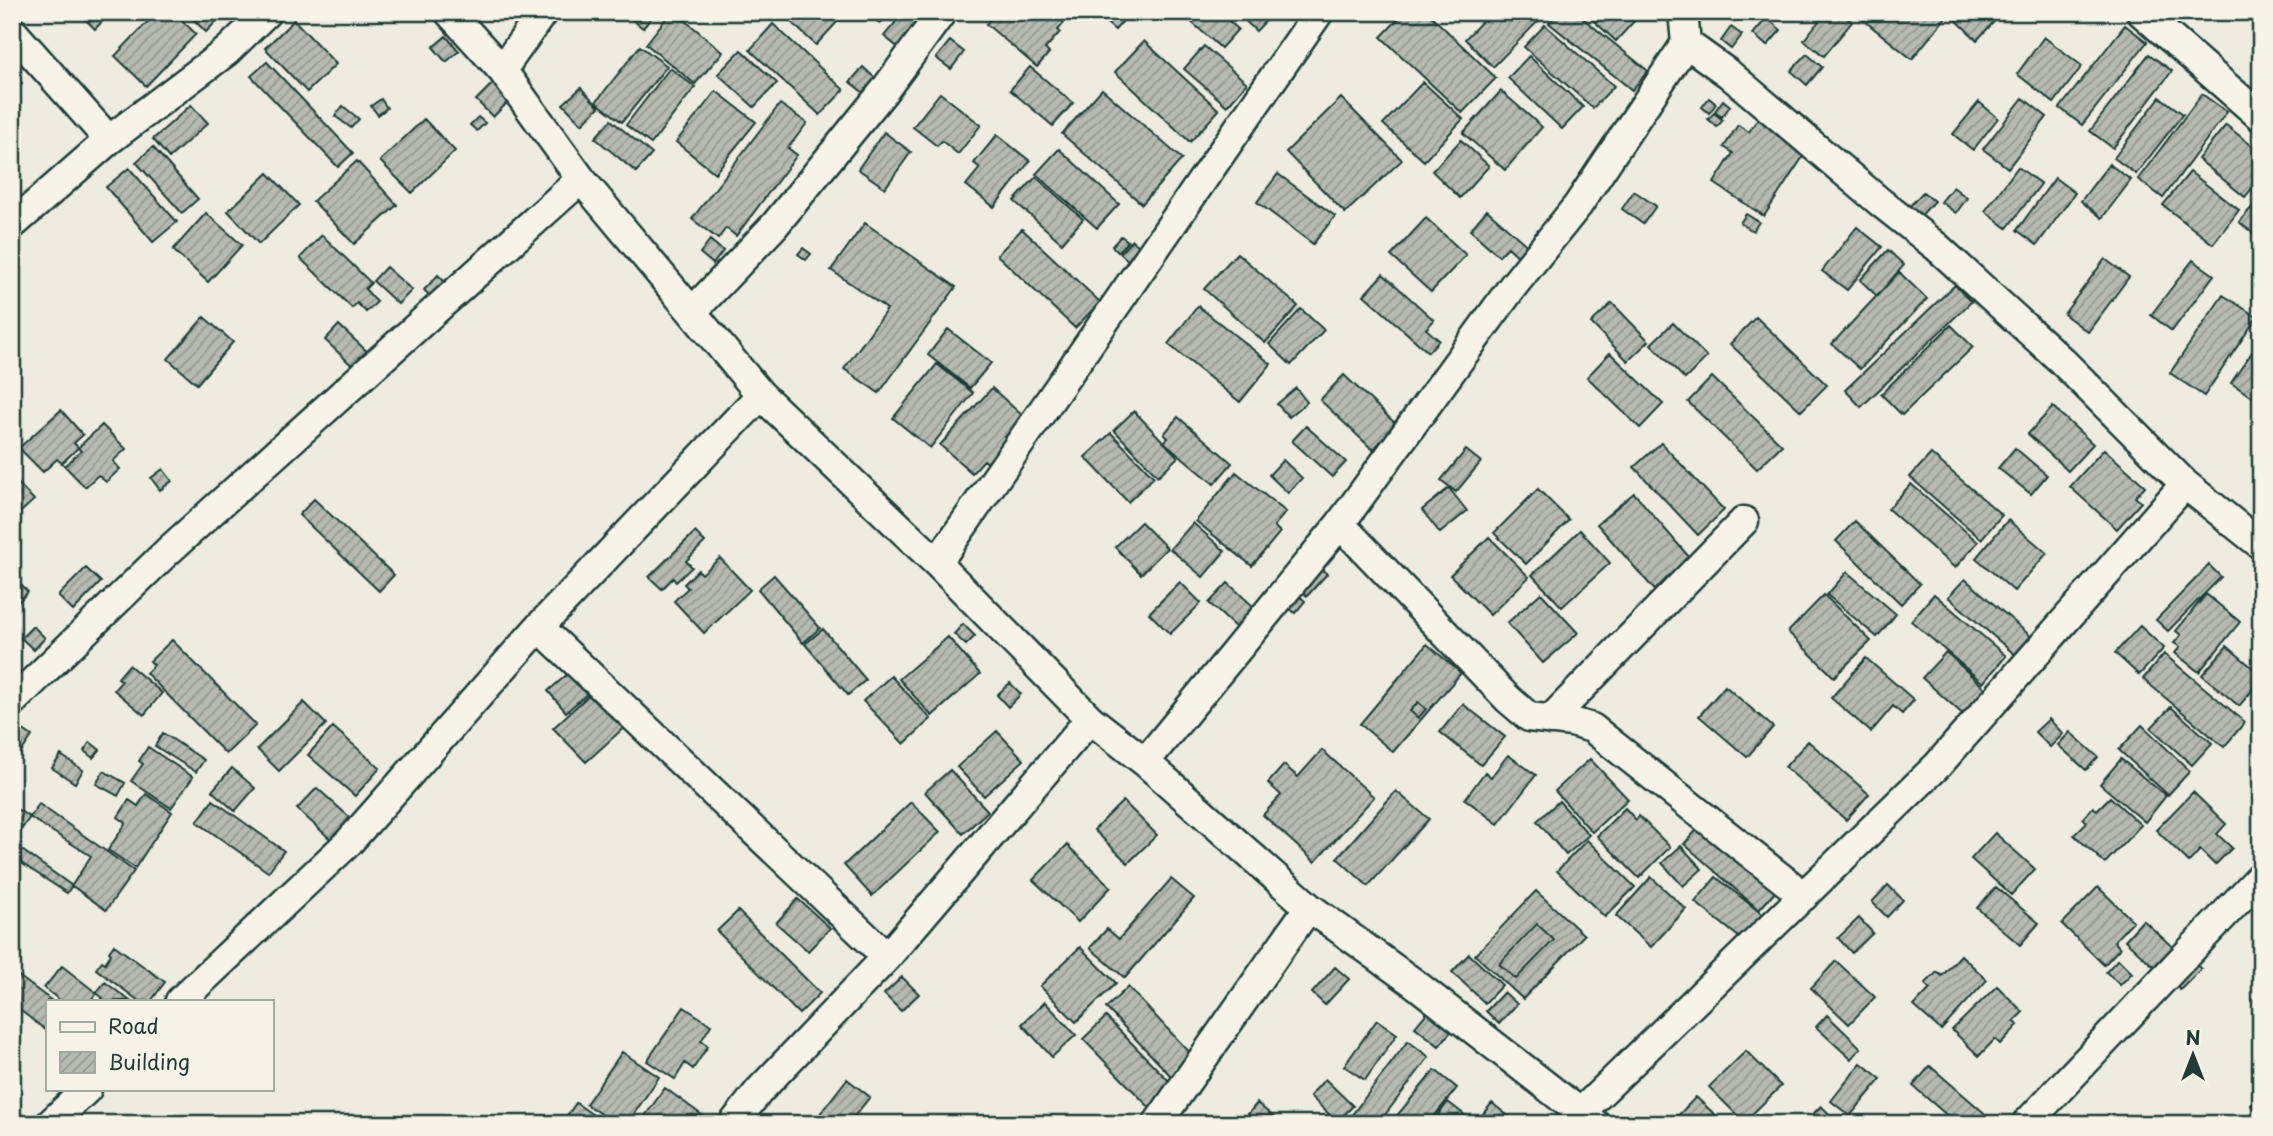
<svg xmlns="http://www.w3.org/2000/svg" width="2273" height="1136" viewBox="0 0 2273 1136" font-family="'Playpen Sans',sans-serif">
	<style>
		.building { fill: url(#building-hatch); stroke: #1f3d34; stroke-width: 2; fill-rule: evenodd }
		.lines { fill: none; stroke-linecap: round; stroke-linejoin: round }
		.minor-casing { stroke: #1f3d34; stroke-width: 33 }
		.minor { stroke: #f7f3e8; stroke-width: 28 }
	</style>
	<defs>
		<pattern id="building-hatch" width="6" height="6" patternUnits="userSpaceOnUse" patternTransform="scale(1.75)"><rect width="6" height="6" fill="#b5bbb0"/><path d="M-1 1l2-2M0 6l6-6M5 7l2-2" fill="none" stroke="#939990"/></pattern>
	</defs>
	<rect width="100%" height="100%" fill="#eeece1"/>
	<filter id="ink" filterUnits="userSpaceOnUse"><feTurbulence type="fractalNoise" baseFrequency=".0143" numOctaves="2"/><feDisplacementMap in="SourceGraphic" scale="14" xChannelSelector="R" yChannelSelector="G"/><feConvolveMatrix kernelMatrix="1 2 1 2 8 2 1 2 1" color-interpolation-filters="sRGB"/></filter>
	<g filter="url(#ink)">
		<!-- building -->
		<path class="building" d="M78,12H111L95,29Z
			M157,12H173L196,34L146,86L115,56Z
			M186,12H225L206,32Z
			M622,12H656L643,28Z
			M671,12H675L723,52L695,84L646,44Z
			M780,12H828L838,21L816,45Z
			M867,12H890L880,24Z
			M904,12L921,24L900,49L884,36Z
			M997,12H1051L1064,23L1058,30L1060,32L1045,49L1049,53L1037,67L986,24Z
			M1094,12H1131L1115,30Z
			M1180,12H1219L1238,29L1221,48Z
			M1236,12H1274L1256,31Z
			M1405,12H1427L1496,78L1462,113L1381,37Z
			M1491,12H1535L1541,18L1493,67L1465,39Z
			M1558,12H1575L1648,71L1632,90L1549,23Z
			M1584,12H1626L1635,20L1616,41Z
			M1826,12H1840L1852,22L1824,56L1804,40Z
			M1866,12H1942L1947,16L1912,59L1861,18Z
			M1959,12H2003L1977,40L1954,18Z
			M1767,18L1781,30L1767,46L1753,34Z
			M294,20L336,64L307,92L265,48Z
			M773,24L844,90L820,115L750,50Z
			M1545,25L1614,86L1593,108L1524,47Z
			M2125,25L2147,42L2082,125L2060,108Z
			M1731,27L1742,35L1731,49L1721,41Z
			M446,36L459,51L446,62L433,47Z
			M2044,37L2082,66L2054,103L2017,74Z
			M950,41L964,52L951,69L936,58Z
			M1144,41L1219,110L1190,142L1115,72Z
			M640,46L667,66L622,122L596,102Z
			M1204,46L1247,83L1227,106L1184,69Z
			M741,50L777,83L754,107L718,74Z
			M1807,54L1822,67L1807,85L1791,71Z
			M2149,54L2172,71L2113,148L2090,131Z
			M1529,56L1583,107L1562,129L1508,78Z
			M267,62L353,153L338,167L251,76Z
			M863,67L876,79L864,93L850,82Z
			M1030,67L1073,103L1053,126L1010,90Z
			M670,68L695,87L651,144L626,125Z
			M12,73L22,83L12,93Z
			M494,82L511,99L493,117L476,100Z
			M1423,82L1463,119L1424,161L1383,124Z
			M581,88L599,107L582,124L563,104Z
			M1102,89L1182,159L1142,204L1062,134Z
			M716,91L756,122L715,173L676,142Z
			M1501,91L1542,127L1505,170L1463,133Z
			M940,93L981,125L958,154L942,141L937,146L913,127Z
			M2202,94L2227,112L2163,198L2138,179Z
			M2160,97L2183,114L2136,174L2114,158Z
			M1341,98L1402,160L1345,213L1286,152Z
			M1709,98L1716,104L1709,113L1702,107Z
			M2023,98L2047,117L2008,168L1983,149Z
			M381,99L387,108L378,115L371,106Z
			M1723,100L1730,106L1722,117L1715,111Z
			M1979,102L1998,118L1973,150L1953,134Z
			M780,104L807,123L788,148L797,155L736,236L726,228L718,239L692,219Z
			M191,105L208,123L169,158L153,139Z
			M343,106L359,119L351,128L335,116Z
			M1714,113L1723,120L1717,127L1708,119Z
			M1761,114L1810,146L1764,216L1714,183L1733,153L1724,147L1738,125L1749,132Z
			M478,117L485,123L477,131L470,125Z
			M424,119L455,151L412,193L380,161Z
			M611,120L652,154L636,172L595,138Z
			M2226,125L2261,153V177L2245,197L2198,159Z
			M884,132L911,152L885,188L858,169Z
			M997,135L1030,161L994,207L966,185L980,168L974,163Z
			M1461,140L1489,166L1460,198L1432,171Z
			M153,147L198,199L182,213L136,162Z
			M1059,149L1119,204L1097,228L1036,174Z
			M357,161L397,205L354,244L313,201Z
			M2109,164L2131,180L2102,218L2081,201Z
			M2018,167L2041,184L2007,228L1985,211Z
			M129,168L177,222L153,242L106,187Z
			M2190,172L2239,210L2213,244L2163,205Z
			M268,173L299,205L259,244L228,211Z
			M1278,174L1335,216L1313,244L1257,202Z
			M1036,177L1083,219L1062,243L1014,201Z
			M2055,178L2075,193L2037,245L2017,230Z
			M1953,187L1967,198L1956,213L1941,202Z
			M1634,191L1656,206L1643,224L1622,209Z
			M1923,192L1934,201L1918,219L1907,209Z
			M2261,197V240L2239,222Z
			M1487,210L1532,250L1522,260L1508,247L1499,256L1470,230Z
			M206,213L242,245L208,282L173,250Z
			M1746,214L1759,222L1753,231L1740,223Z
			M1426,218L1466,255L1431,292L1391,256Z
			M865,223L956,287L879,393L844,369L887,309L831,270Z
			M1857,227L1882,247L1847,290L1822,271Z
			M1022,229L1100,302L1075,328L997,255Z
			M322,235L371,283L365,289L377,302L366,312L357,303L352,308L300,258Z
			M1121,236L1128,241L1118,252L1112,246Z
			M710,240L723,251L713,264L700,253Z
			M1132,240L1147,253L1135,267L1120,253Z
			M803,248L811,254L806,260L798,254Z
			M1888,250L1904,265L1877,296L1860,280Z
			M1237,253L1298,306L1265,343L1204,289Z
			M2105,259L2129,277L2088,332L2064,314Z
			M2193,260L2214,275L2172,331L2151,315Z
			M386,267L412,290L398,304L373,281Z
			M1899,272L1927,299L1860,369L1832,344Z
			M1383,274L1434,320L1426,329L1439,340L1428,352L1364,295Z
			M438,275L449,286L435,301L424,290Z
			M1955,285L1971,302L1861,407L1845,390Z
			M2223,295L2257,317L2204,396L2170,373Z
			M1612,303L1649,341L1628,361L1591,323Z
			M1198,306L1271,364L1240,402L1168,344Z
			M1301,309L1324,330L1291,365L1269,344Z
			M204,317L233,342L197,384L168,359Z
			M1756,317L1827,385L1801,411L1730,344Z
			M1673,323L1707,357L1685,379L1651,344Z
			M339,325L374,358L360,373L325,340Z
			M1951,325L1973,347L1902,415L1881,394Z
			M948,329L991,363L970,388L928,355Z
			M2261,339V388L2254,398L2231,383Z
			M1610,353L1663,404L1640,428L1587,377Z
			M937,364L973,393L930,448L893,418Z
			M1344,375L1396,424L1373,450L1320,400Z
			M1712,377L1782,445L1757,469L1688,402Z
			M992,388L1024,417L1005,437L1012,443L991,466L984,460L972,473L940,445Z
			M1296,388L1307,402L1289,417L1277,404Z
			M2053,407L2093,444L2068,471L2028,434Z
			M61,410L83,435L74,443L81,451L65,466L57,459L43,472L19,448Z
			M1134,411L1178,457L1158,476L1114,430Z
			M1178,417L1232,463L1214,484L1164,442L1168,438L1164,434Z
			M102,425L126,449L113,461L120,469L106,482L98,475L85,487L62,463Z
			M1306,426L1346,462L1332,477L1292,441Z
			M1111,433L1154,477L1128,502L1085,457Z
			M1661,443L1724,510L1698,535L1634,467Z
			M2015,448L2047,475L2031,494L1998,468Z
			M2104,449L2145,486L2135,497L2141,502L2117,529L2070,487Z
			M1466,450L1481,462L1456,492L1441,480Z
			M1931,454L2002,515L1981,539L1910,477Z
			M1283,460L1302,478L1288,493L1269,475Z
			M163,469L172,481L160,490L151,478Z
			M1236,472L1286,512L1274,526L1280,532L1252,566L1196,521Z
			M12,477L34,500L12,520Z
			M1911,484L1978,542L1955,568L1888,509Z
			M1449,488L1467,511L1440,533L1422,510Z
			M1538,489L1569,520L1526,564L1494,533Z
			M1634,493L1695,564L1659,595L1597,524Z
			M314,499L394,575L379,591L299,515Z
			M2008,520L2047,553L2014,591L1976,558Z
			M1855,521L1920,584L1901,604L1836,541Z
			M1141,522L1167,548L1141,574L1115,547Z
			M1193,523L1225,551L1203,577L1170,549Z
			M1580,530L1610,563L1562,607L1532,575Z
			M695,532L705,542L686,561L692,567L676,582L673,578L662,589L649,577Z
			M1489,537L1529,577L1490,615L1450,575Z
			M720,558L750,590L704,633L674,601L688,588L684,584L698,570L702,574Z
			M2209,565L2221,577L2168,631L2156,620Z
			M1318,566L1327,574L1307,596L1298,588Z
			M86,568L101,582L73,611L58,596Z
			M1847,572L1896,614L1877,637L1827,595Z
			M774,575L820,628L803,643L758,589Z
			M12,576L28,592L12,608Z
			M1965,579L2042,646L2026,664L1948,597Z
			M1180,582L1201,603L1170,634L1149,613Z
			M1228,583L1255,608L1236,628L1209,603Z
			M1291,588L1305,601L1295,613L1280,600Z
			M1541,593L1578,633L1543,663L1507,623Z
			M1934,594L2006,656L1983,683L1911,621Z
			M2206,594L2240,622L2199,672L2175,653L2180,647L2174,643L2181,635L2176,631Z
			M1824,595L1871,641L1834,677L1788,632Z
			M963,624L975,636L966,645L954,634Z
			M33,626L45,638L34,650L21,638Z
			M2140,626L2164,648L2139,675L2115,653Z
			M823,629L866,680L848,695L805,644Z
			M948,637L980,674L932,716L899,679Z
			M172,640L256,725L226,754L146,673L154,665L150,661Z
			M1427,644L1461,673L1393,752L1360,724ZM1418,702L1426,709L1418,718L1410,711Z
			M2227,646L2261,675V680L2239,706L2202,675Z
			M1946,652L1989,692L1966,717L1922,678Z
			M2164,654L2245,722L2224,747L2143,679Z
			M1866,658L1914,700L1902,714L1893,706L1871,732L1831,698Z
			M129,665L162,693L144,715L114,690L122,681L118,678Z
			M576,667L594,688L566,712L548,691Z
			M891,676L931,719L904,744L863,701Z
			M1010,683L1021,694L1008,707L997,695Z
			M1725,686L1773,727L1747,757L1699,716Z
			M589,695L595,702L601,696L628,724L586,762L553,728Z
			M304,702L326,724L279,771L257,749Z
			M1418,702L1426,709L1418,718L1410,711Z
			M1463,704L1505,737L1481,765L1440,732Z
			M2171,707L2212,743L2192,765L2151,728Z
			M2049,719L2063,734L2050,747L2035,732Z
			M13,723L32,736L12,766V724Z
			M2142,725L2190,771L2168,795L2119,750Z
			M333,727L380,768L355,796L308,755Z
			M997,731L1024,760L984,796L957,767Z
			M2070,732L2098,757L2086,770L2058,745Z
			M163,733L204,760L196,772L155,746Z
			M1808,741L1869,794L1846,820L1785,767Z
			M90,742L100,750L93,758L84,751Z
			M148,747L193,777L171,808L131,781L143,764L139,761Z
			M1322,750L1374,797L1315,862L1263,815L1281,795L1268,783L1284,765L1298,777Z
			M61,755L83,770L75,783L52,768Z
			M1508,755L1536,775L1498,824L1465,799L1485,772L1491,777Z
			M1590,759L1628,799L1592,832L1555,791Z
			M2121,759L2166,796L2145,822L2100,784Z
			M232,768L255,788L235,811L212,791Z
			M950,770L988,811L963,834L925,792Z
			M104,771L125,783L118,796L96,784Z
			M317,788L357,824L337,845L297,809Z
			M1396,791L1429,819L1368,886L1337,858Z
			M2193,792L2226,824L2217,834L2232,848L2215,865L2200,850L2189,862L2156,830Z
			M146,794L172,812L135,868L108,850L126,823L118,817L129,800L138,806Z
			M2110,797L2141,825L2105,863L2074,835L2087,822L2083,818L2093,807L2097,810Z
			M213,800L284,851L268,872L197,822Z
			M1123,801L1157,835L1128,863L1094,830Z
			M1559,801L1589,835L1566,855L1537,821Z
			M911,802L940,832L872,896L844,865Z
			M39,804L134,871L106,910L12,843Z
			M12,806L91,856L67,893L12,857Z
			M1625,808L1636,820L1639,816L1670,847L1639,878L1597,836Z
			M1702,824L1777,890L1759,910L1684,844Z
			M1995,833L2035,869L2011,895L1971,859Z
			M1587,840L1635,887L1605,917L1557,871Z
			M1067,845L1111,887L1078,922L1033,880Z
			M1681,846L1702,869L1683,886L1662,863Z
			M1651,877L1686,909L1651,947L1616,916Z
			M1716,877L1762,914L1754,924L1750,946L1695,902Z
			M1171,879L1194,898L1125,978L1090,948L1107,929L1119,939Z
			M1888,885L1903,900L1887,917L1872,902Z
			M1996,887L2039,923L2020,945L1977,908Z
			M2098,887L2133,921L2114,941L2120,948L2104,965L2062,924Z
			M1536,891L1584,935L1523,999L1475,955ZM1537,924L1554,940L1516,979L1499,964Z
			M798,899L830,928L808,951L776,923Z
			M738,911L820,993L799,1014L717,931Z
			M1859,918L1873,933L1852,953L1838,938Z
			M2143,920L2178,952L2160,972L2125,940Z
			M1537,924L1554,940L1516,979L1499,964Z
			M114,945L165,982L151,1001H139L96,969L102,961L105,963L111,954L109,952Z
			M1080,947L1116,983L1076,1022L1040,986Z
			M1469,954L1502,985L1485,1003L1452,972Z
			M1961,955L1987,980L1941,1030L1914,1006L1930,989L1925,984L1937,972L1942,976Z
			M2188,957L2201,969L2180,990L2167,977Z
			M2118,959L2132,973L2120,985L2106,972Z
			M1836,961L1875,997L1849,1024L1811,988Z
			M62,966L103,998L100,1001H61L44,988Z
			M1335,967L1349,979L1325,1005L1312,993Z
			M12,971L52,1001H47V1031L12,1004Z
			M902,977L919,994L901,1011L884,994Z
			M105,982L130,1001H90Z
			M1997,986L2023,1012L2014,1021L2018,1025L2000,1044L1995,1039L1979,1056L1952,1030Z
			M1128,987L1195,1058L1173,1078L1106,1008Z
			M1504,992L1517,1004L1499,1024L1486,1011Z
			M1045,1002L1076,1035L1052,1057L1022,1024Z
			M684,1007L711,1025L701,1041L708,1046L693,1069L685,1063L675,1079L647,1061Z
			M1430,1009L1453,1029L1439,1046L1415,1027Z
			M1827,1015L1861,1048L1851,1059L1816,1027Z
			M1106,1017L1173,1085L1149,1107L1083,1039Z
			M1377,1020L1397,1034L1365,1080L1344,1066Z
			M1408,1041L1429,1057L1378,1124H1345Z
			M1746,1051L1781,1086L1744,1122L1709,1087Z
			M622,1052L659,1077L627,1124H615L586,1104Z
			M1861,1063L1881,1079L1850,1116L1831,1101Z
			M1930,1066L1997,1124H1957L1913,1086Z
			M1435,1070L1457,1088L1428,1124H1390Z
			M847,1079L870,1097L848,1124H831L819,1115Z
			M1325,1079L1353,1106L1337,1122L1310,1096Z
			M665,1088L710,1121L708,1124H656L645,1116Z
			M1696,1097L1725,1124H1670Z
			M2261,1097V1115L2251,1105Z
			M1448,1102L1474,1122L1472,1124H1431Z
			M576,1103L606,1124H561Z
			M1257,1103L1282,1124H1240Z
			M1492,1103L1517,1123L1516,1124H1475Z
			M1821,1106L1840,1124H1803Z"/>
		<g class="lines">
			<!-- minor casing -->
			<g class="minor-casing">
				<path id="minor" d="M449,12L502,70L581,179L761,395L937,563L1090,719L1145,762L1309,907L1414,983L1595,1124
					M1683,12L1686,43L1729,74L1880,202L1937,247L2062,361L2185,484L2261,545
					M2141,12L2261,117
					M12,31L109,140
					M502,70L543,12
					M12,225L109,140L227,51L267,12
					M692,312L774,226L884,91L942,12
					M1340,524L1508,699L1529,717L1572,722L1592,728L1804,896
					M937,563L1319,12
					M539,627L887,957
					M12,702L167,552L581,179
					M1550,720L1744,521
					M1145,762L1340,524L1513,286L1578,205L1686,43
					M180,1001L349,842L539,627L761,395
					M1581,1112L1938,765L2185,484
					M50,1124L87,1089
					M733,1124L759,1091L887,957L1090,719
					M1157,1124L1309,907
					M2026,1124L2261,876"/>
			</g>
			<!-- minor -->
			<use href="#minor" class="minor"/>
		</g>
	</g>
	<!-- margin -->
	<rect width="2273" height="1136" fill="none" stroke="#f7f3e8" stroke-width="42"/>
	<rect x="21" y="21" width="2231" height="1094" fill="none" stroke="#1f3d34" stroke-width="2.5" filter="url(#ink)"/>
	<!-- legend -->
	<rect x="46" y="1000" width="228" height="91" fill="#f7f3e8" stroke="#a1aaa0" stroke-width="2"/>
	<rect x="60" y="1022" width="35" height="10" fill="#f7f3e8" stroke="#a1aaa0" stroke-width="2"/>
	<text x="108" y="1034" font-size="21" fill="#1f3d34">Road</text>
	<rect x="60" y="1052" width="35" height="21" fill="url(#building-hatch)" stroke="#a1aaa0" stroke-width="2"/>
	<text x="108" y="1070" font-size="21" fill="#1f3d34">Building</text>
	<!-- north arrow -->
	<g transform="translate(2193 1055)" stroke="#f7f3e8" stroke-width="5" paint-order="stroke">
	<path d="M0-5L12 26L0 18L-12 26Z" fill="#1f3d34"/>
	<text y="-10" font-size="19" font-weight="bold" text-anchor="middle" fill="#1f3d34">N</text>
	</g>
</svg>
